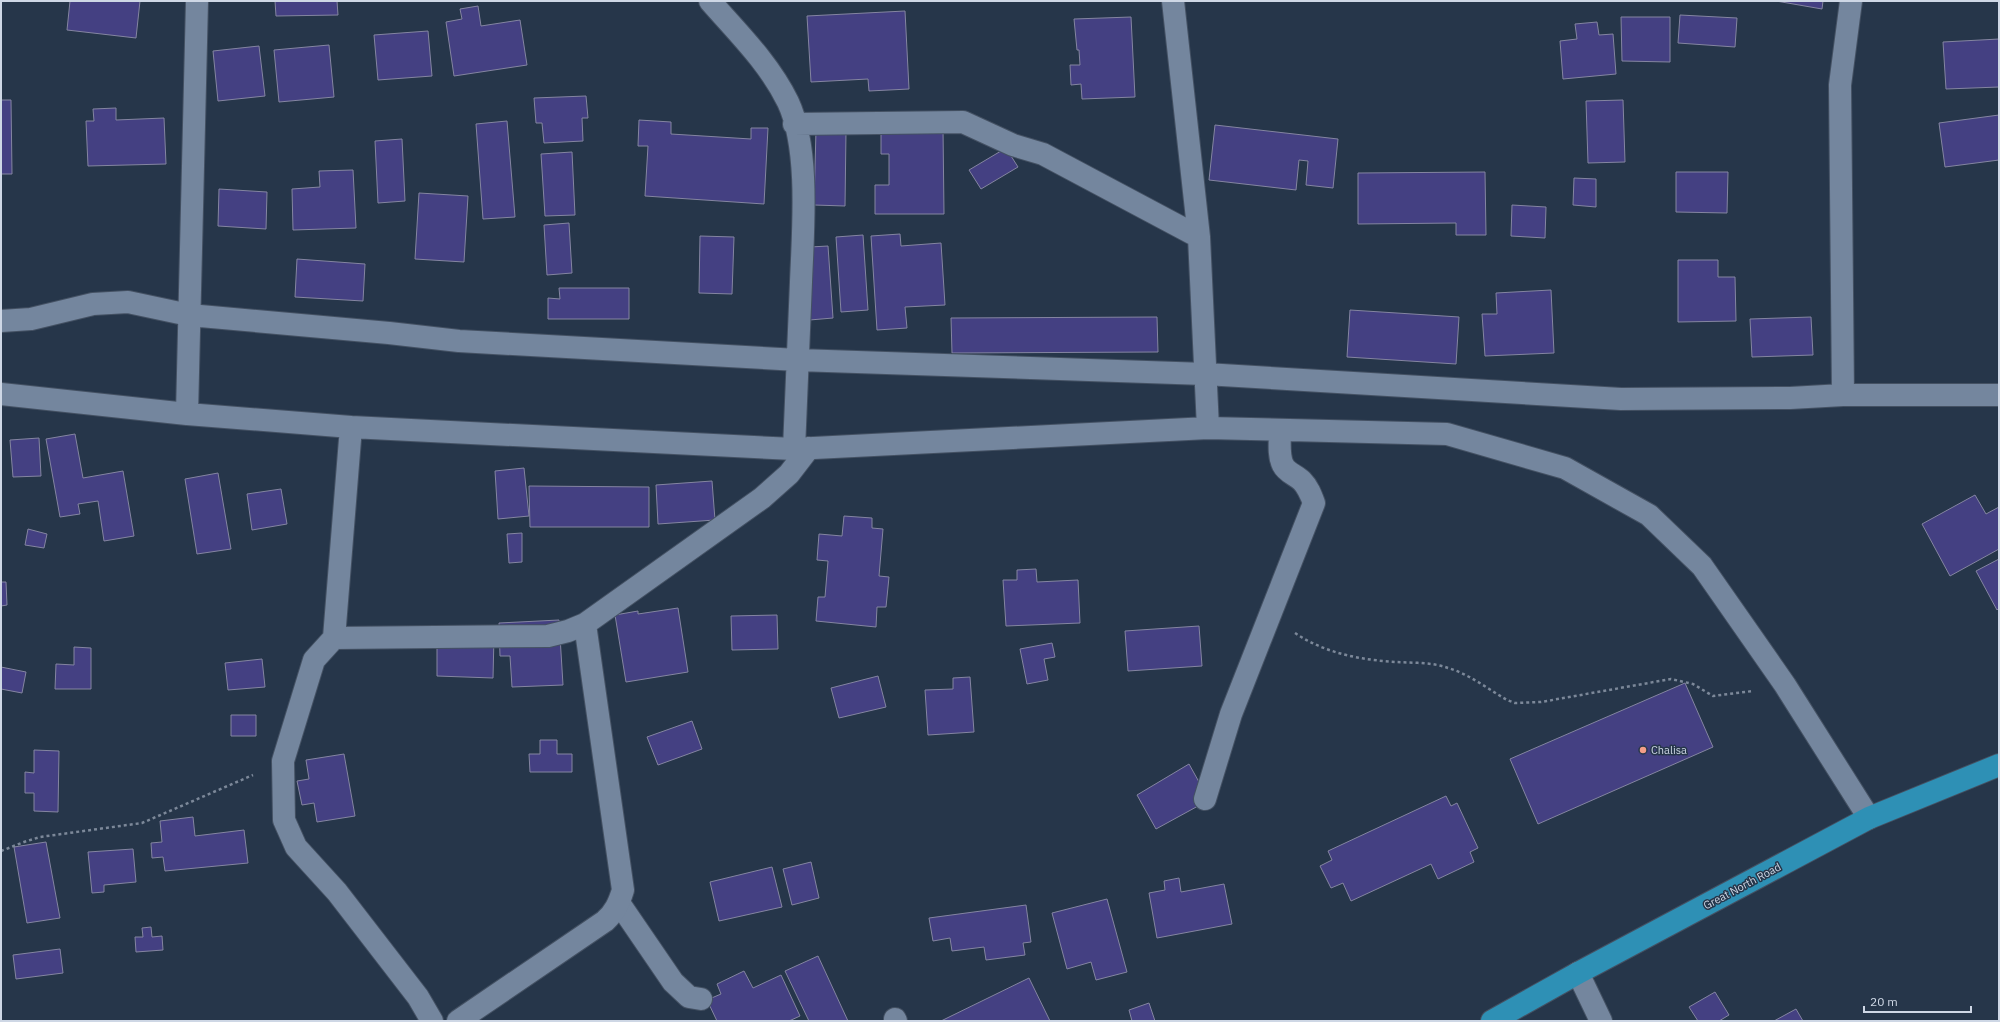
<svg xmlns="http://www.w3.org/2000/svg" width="2000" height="1022" viewBox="0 0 2000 1022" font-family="'IBM Plex Sans',sans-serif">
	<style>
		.building { fill: #444082; stroke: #8485a1 }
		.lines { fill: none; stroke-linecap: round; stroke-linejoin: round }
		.lane-casing { stroke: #445163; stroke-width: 24 }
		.street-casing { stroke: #445163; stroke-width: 24 }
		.highway-casing { stroke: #445163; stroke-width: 24 }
		.path { stroke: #7c8899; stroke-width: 2.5; stroke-dasharray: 3 3; stroke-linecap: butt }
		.lane { stroke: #74869e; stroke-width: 22 }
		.street { stroke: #74869e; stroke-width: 22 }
		.highway { stroke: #2e90b5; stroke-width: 22 }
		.poi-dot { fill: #f49e88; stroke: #26364a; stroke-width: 1.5 }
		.labels { text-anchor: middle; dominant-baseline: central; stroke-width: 3; stroke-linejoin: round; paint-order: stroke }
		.poi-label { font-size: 11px; fill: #ced7e5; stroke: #26364a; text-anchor: start }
		.street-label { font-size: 11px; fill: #ced7e5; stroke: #26364a }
	</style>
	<rect width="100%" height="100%" fill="#26364a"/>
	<!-- building -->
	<path class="building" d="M70,1H140L136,38L67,30Z
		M275,1H337L338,15L276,16Z
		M1776,1H1823L1822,9Z
		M478,6L481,26L520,20L527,65L454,76L446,22L462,19L460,9Z
		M905,11L909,89L869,91L868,79L811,82L807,16Z
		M1680,15L1737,18L1735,47L1678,43Z
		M1131,17L1135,97L1082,99L1081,84L1071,85L1070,65H1080L1079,50H1077L1074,19Z
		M1621,17H1670V62L1622,61Z
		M1597,22L1599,35L1613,34L1616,74L1563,79L1560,41L1577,39L1575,24Z
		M428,31L432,76L378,80L374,35Z
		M1999,39V87L1946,89L1943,42Z
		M329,45L334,97L279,102L274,50Z
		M259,46L265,96L218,101L213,51Z
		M586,96L588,118H582L583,141L544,143L542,123H536L534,98Z
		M1,100H11L12,174H1Z
		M1623,100L1625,162L1588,163L1586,101Z
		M116,108V120L164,118L166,164L88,166L86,121H94L93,109Z
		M1999,115V160L1945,167L1939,123Z
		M639,120L671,122V134L751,139V128H768L764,204L645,196L648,146H638Z
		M507,121L515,217L483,219L476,124Z
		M1215,125L1338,139L1333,188L1306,185L1308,161L1299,160L1296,190L1209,180Z
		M943,129L944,214H875V185H889V154H881V130Z
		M816,130L846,131L845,206L814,205Z
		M402,139L405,201L378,203L375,141Z
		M1006,148L1018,167L981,189L969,170Z
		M572,152L575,215L545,216L541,154Z
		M353,170L356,228L293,230L292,189L320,187L319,171Z
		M1485,172L1486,235H1456V223L1358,224V173Z
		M1676,172H1728L1727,213L1676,212Z
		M1574,178L1596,179V207L1573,205Z
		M219,189L267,192L266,229L218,226Z
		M419,193L468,196L464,262L415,259Z
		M1512,205L1546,207L1545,238L1511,236Z
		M569,223L572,273L547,275L544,225Z
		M900,234L901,246L941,243L945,305L905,307L907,328L877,330L871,236Z
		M863,235L868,310L841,312L836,237Z
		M700,236L734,237L732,294L699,293Z
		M828,246L833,318L798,321L810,247Z
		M297,259L365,264L363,301L295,297Z
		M1678,260H1718V277H1735L1736,321L1678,322Z
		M559,288H629V319H548V298L560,299Z
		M1551,290L1554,353L1485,356L1482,314H1497L1496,293Z
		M1350,310L1459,317L1456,364L1347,357Z
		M1157,317L1158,352L952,353L951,318Z
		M1811,317L1813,355L1752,357L1750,319Z
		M75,434L83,478L123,471L134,536L104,541L98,501L78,504L80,514L60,517L46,439Z
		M39,438L41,476L13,477L10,440Z
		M524,468L529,516L498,519L495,471Z
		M218,473L231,549L197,554L185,479Z
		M712,481L715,520L658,524L656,485Z
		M529,486L649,487V527H530Z
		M281,489L287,524L252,530L247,494Z
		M1975,495L1986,514L1999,507V549L1950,576L1922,524Z
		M844,516L872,518V528L883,529L879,576L889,577L886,607H877L876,627L816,621L818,597H825L828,561L817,560L819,534L842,536Z
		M28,529L47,534L44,548L25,545Z
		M522,533V562L509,563L507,534Z
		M1999,559V608L1997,610L1976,571Z
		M1036,569L1037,582L1078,580L1080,623L1006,626L1003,580H1017V570Z
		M1,582H6L7,605L1,606Z
		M678,608L688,672L626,682L615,615L638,611V614Z
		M777,615L778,649L732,650L731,616Z
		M559,620L563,685L512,687L510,656H500L499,623Z
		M1199,626L1202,666L1128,671L1125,631Z
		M437,634L494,636L493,678L437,676Z
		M1052,643L1055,657L1044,659L1048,680L1027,684L1020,649Z
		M74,647L91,648V689H55L56,664L74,665Z
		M262,659L265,687L228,690L225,663Z
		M1,667L26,672L22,693L1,689Z
		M878,676L886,707L839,718L831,688Z
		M970,677L974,732L928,735L925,690L953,689V678Z
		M1685,683L1713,747L1538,824L1510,759Z
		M231,715H256V736H231Z
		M692,721L702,749L658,765L647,737Z
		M540,740H557V754H572V772H530L529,754H540Z
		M34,750L59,751L58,812L34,811V793H25V772L34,773Z
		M344,754L355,816L317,822L314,803L302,805L297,781L309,779L306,760Z
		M1189,764L1209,800L1156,829L1137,795Z
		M1446,796L1451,806L1457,803L1478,848L1470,852L1474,862L1438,879L1431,864L1351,901L1343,883L1331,888L1320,866L1332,860L1328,851Z
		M193,817L195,836L244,830L248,863L165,871L163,857L152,858L151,843L162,842L160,821Z
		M46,842L60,918L27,923L14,847Z
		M133,849L136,882L104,885V892L92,893L88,852Z
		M811,862L819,898L792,905L783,869Z
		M772,867L782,907L719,921L710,882Z
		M1179,878L1181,892L1224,884L1232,924L1157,938L1149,893L1165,890L1164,881Z
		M1107,899L1127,972L1096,980L1091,962L1067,969L1052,913Z
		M1026,905L1031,942L1023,943L1025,955L986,960L984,947L952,951L950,938L933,941L929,918Z
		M151,927L152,937L162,936L163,950L136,952L135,937H143L142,928Z
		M60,949L63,973L16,979L13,955Z
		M818,956L848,1021H809L785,971Z
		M744,971L753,988L781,975L800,1016L789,1021H717L707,1000L721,994L717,984Z
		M1029,978L1050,1021H941Z
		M1715,992L1729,1015L1719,1021H1698L1689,1007Z
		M1149,1003L1155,1021H1132L1129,1010Z
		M1796,1009L1803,1021H1774Z"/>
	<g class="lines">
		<!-- lane casing -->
		<g class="lane-casing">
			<path id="lane" d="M619,903L673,982L689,997L701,999
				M1578,973L1601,1021
				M895,1019L896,1021"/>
		</g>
		<!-- street casing -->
		<g class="street-casing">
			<path id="street" d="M710,1C738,33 769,63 788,102C810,149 803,230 801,282C799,338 796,393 794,449
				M1173,1L1199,237L1208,428
				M794,124L963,122L1013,145L1043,154L1199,237
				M1,321L31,319L93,304L128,302L189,315L389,333L459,341L798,360L1205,374L1621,399L1790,398L1843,395H1999
				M1,394L187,414L351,427L794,449L1208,428L1447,434L1565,468L1649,515L1702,566L1785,685L1869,818
				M1843,395L1840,85L1851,1
				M187,414L197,1
				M351,427L334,638L314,660L283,761L284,820L296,847L337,892L418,997L432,1021
				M334,638L548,636L568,631L585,624L762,498L789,474L809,448
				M1205,799L1231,714L1314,503C1311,495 1308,487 1302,481C1296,475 1287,473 1283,465C1278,455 1280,441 1280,430
				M458,1021L605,921C615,912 619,903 623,890L585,624"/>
		</g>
		<!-- highway casing -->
		<g class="highway-casing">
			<path id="highway" d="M1492,1021L1578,973L1869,818L1999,765"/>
		</g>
		<!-- path -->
		<path class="path" d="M1295,633C1324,653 1361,660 1396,662C1413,663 1432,662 1448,668C1469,674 1488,689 1507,700L1515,703L1541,702L1671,679L1693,684L1713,696L1753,691
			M1,851L24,842L40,837L142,823L253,775"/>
		<!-- lane -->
		<use href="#lane" class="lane"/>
		<!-- street -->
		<use href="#street" class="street"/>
		<!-- highway -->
		<use href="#highway" class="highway"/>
	</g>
	<!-- markers -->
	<circle class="poi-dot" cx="1643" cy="750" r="4"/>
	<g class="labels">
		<!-- poi labels -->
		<g class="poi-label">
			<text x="1651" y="750">Chalisa</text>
		</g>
		<!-- street labels -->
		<g class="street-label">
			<text transform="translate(1742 886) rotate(-28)">Great North Road</text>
		</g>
	</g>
	<!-- border -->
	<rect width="2000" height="1022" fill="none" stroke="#ced7e5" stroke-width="4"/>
	<!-- scale -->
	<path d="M1864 1006v6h107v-6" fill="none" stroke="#ced7e5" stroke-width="2"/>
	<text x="1870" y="1006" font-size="12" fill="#ced7e5" stroke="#26364a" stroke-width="3" paint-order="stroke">20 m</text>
</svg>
